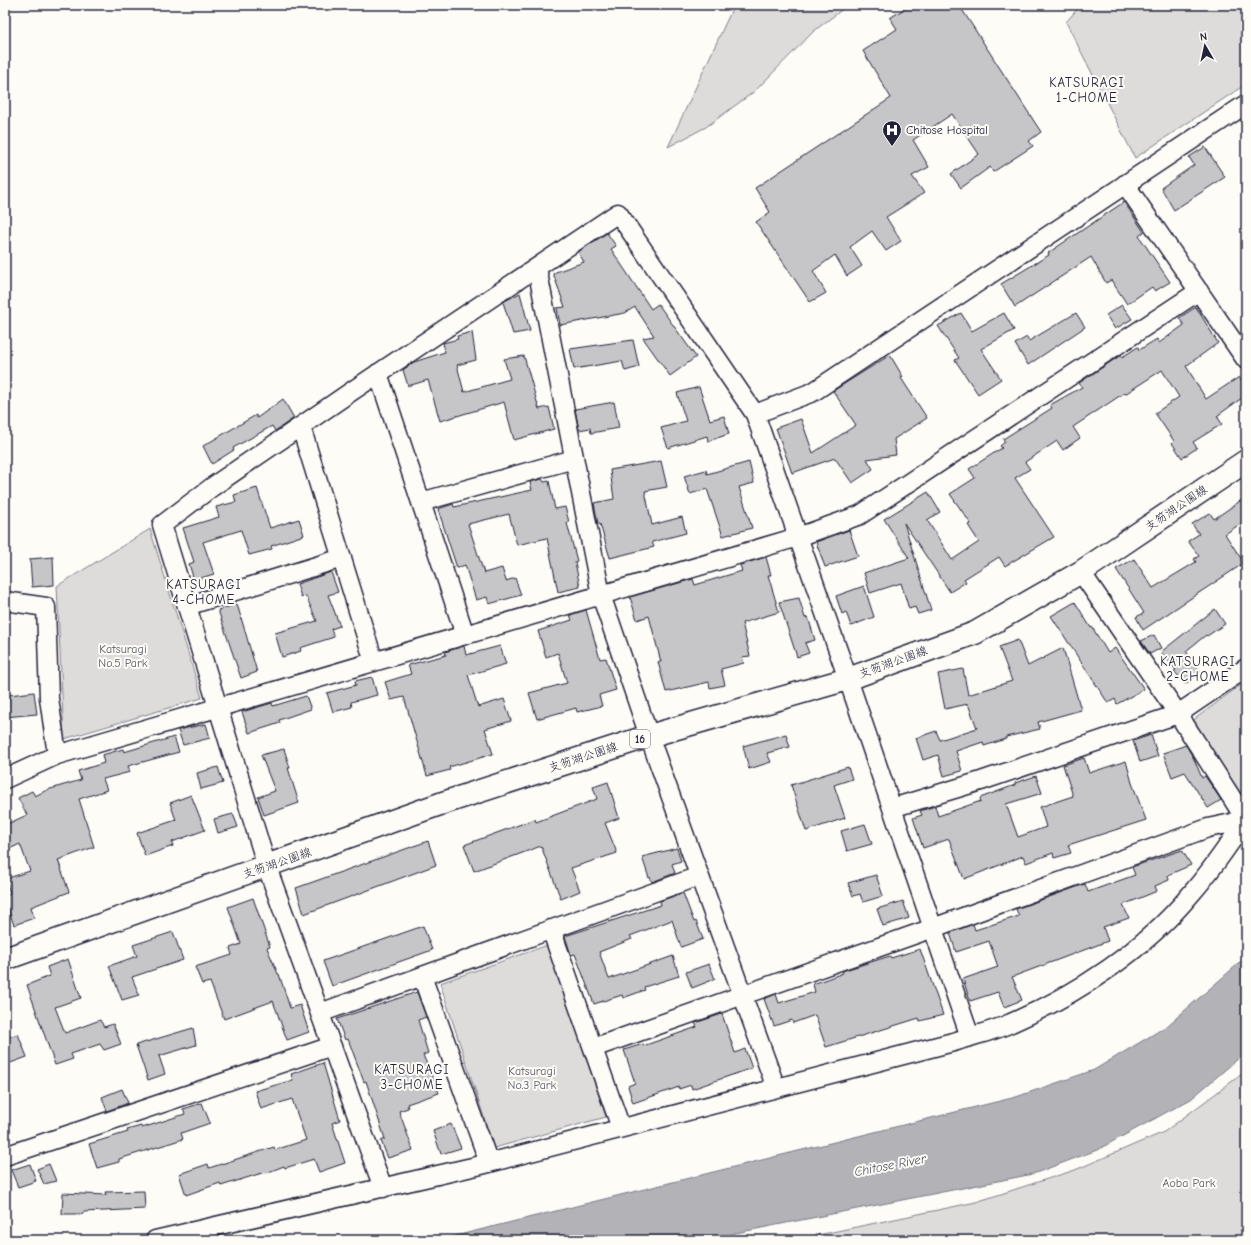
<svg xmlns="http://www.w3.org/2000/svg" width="1251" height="1245" viewBox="0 0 1251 1245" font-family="'Comic Neue','Klee One',sans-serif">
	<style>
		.green { fill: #dddcdb; stroke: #807f8b }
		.water { fill: #b2b2b7; stroke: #787885 }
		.building { fill: #c6c6c8; stroke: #22223b }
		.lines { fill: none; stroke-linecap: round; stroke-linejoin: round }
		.minor-casing { stroke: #22223b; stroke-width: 21 }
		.major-casing { stroke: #22223b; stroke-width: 25 }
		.minor { stroke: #fdfcf7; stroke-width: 18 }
		.major { stroke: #fdfcf7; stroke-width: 22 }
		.labels { text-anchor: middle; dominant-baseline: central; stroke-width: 4; stroke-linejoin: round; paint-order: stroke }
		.shield { fill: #fdfcf7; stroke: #646373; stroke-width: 1 }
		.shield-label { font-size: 11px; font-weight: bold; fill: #22223b }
		.poi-label { font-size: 12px; fill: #22223b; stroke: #fdfcf7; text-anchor: start }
		.street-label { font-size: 12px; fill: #22223b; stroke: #fdfcf7 }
		.park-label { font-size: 12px; fill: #5a5a6b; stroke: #fdfcf7 }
		.neighbourhood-label { font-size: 13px; letter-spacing: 1px; fill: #22223b; stroke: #fdfcf7 }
		.water-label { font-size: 13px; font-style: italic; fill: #545466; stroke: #fdfcf7 }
	</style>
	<rect width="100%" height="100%" fill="#fdfcf7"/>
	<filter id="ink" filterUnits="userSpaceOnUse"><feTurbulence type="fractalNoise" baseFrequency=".025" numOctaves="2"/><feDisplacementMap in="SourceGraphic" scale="8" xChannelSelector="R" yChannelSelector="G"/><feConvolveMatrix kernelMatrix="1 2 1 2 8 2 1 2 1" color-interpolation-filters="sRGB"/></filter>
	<g filter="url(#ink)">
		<!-- green -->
		<path class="green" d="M734,5H848L814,31L755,91L706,127L668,147Z
			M1081,5H1246V84L1135,158L1066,22Z
			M150,529L202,698L64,739L57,586Z
			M1246,681V794H1240L1192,721Z
			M548,945L606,1117L494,1148L440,983Z
			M1246,1071V1240H794L976,1202L1075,1170L1164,1132Z"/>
		<!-- water -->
		<path class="water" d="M1246,957V1052L1191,1099L1097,1150L1033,1174L701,1240H439L1016,1097L1094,1070L1167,1026Z"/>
		<!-- building -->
		<path class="building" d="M910,5H959L1041,132L1029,141L1033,146L993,172L990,167L961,188L951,174L979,154L952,114L913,140L929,167L912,176L924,193L886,217L901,241L886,251L872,231L850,247L862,266L847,276L835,255L813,271L826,293L810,302L756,222L770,212L755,188L891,98L863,51L897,29L890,18Z
			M1205,147L1225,177L1174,210L1161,188L1194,165L1189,157Z
			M1124,202L1144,232L1139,236L1170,282L1155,291L1152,287L1127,304L1111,280L1106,283L1091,257L1015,307L1001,284L1049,255L1048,253Z
			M607,233L616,246L611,249L651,309L658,304L696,357L670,376L643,338L654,336L635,307L625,313L560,325L557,308L565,307L553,273L584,262L578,252Z
			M520,293L530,331L513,334L503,302Z
			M1122,305L1132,319L1115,329L1106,315Z
			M1196,307L1218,343L1186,366L1206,399L1239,377L1246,388V395L1217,416L1222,424L1193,442L1197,448L1182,458L1172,443L1174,441L1155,413L1179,397L1162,370L1125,394L1124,393L1073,427L1080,438L1063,450L1057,441L1025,462L1030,469L1015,478L1054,537L1005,566L999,557L964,579L966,582L950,592L904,523L931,610L918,614L915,607L909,609L901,583L870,593L864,573L909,558L884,519L928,492L940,512L927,520L952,560L979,542L968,525L971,524L950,494L975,478L969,469L1002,448L1000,446L1005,442L1003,439L1052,408L1050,405L1082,387L1079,383L1121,355L1122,357L1138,347L1139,350L1157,339L1159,343L1184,325L1179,318Z
			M961,313L972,331L1004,313L1014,330L981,349L1001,379L978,394L955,360L959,358L938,326Z
			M1076,313L1085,327L1028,365L1015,344L1027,337L1029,341Z
			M472,332L476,360L457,365L464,392L510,379L504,359L524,356L539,409L549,407L554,429L514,440L504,402L440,421L428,380L408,386L403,370L414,362L445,352L443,343L458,339L457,336Z
			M633,340L639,367L625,371L622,361L574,369L570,349Z
			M890,355L903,377L901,378L927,418L894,439L896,455L867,459L873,469L852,483L835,458L792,473L776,428L801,419L813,453L856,425L833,391Z
			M699,387L710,420L724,416L729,434L708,441L707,436L668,448L661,428L686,421L677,393Z
			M283,399L294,418L275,431L272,426L233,448L234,450L212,464L203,446L256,415L257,418Z
			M614,402L619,428L591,433L590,428L579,430L575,409Z
			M661,461L667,487L645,491L652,525L682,517L686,533L652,542L654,547L610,558L600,524H598L594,503L614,499L610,470Z
			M749,462L754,483L739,487L752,528L723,536L707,489L690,494L684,476L706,470L707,474Z
			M542,479L544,482L549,481L555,509L565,507L569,522L567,523L577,561L575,562L580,587L558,592L547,538L517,545L509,514L468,524L484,573L502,568L506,581L515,578L521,595L489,604L487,597L476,600L465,565L457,568L438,509L453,504L454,507L532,490L530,482Z
			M257,488L270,528L299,519L304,535L271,546L272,549L249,555L241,530L203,542L214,574L194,580L189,564L194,562L183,528L219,517L216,507L236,502L234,495Z
			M1246,497V520L1225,534L1244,563L1143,630L1136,617L1144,613L1116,569L1134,559L1153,588L1196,562L1194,559L1199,556L1188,541L1199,534L1192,524L1210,513L1214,519Z
			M849,530L858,556L825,567L816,542Z
			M53,557L54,585L32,587L30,559Z
			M766,557L771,575H768L779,612L742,623L750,656L742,657L744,663L721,669L725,685L710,688L709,682L666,692L658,662H661L649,616L637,620L630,597L693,579L695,585L742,571L740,565Z
			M331,572L338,592L328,595L340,626L331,629L334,637L300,648L301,651L282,657L275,633L317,621L306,596L301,597L297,584Z
			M864,586L874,617L851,626L846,612L842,614L836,596Z
			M799,598L805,618L808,617L815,640L805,643L809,653L797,657L779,602Z
			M1075,602L1091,628L1092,627L1108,653L1115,648L1144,689L1117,704L1115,699L1108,703L1051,616Z
			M237,604L257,672L241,678L218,610Z
			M1215,609L1225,624L1207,636L1206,635L1186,651L1201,673L1185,684L1174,671L1176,670L1161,652Z
			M586,610L600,659L606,658L616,690L599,695L602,706L577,712L576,708L537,719L529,693L567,683L558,653L546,657L538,631L572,620L570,615Z
			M1154,635L1161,648L1150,654L1141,641Z
			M1018,640L1028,666L1063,648L1081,710L1038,722L1040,729L1006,737V739L984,746L983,742L956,751L962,771L944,776L938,755L923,760L916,738L936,731L940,740L977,728L968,704L945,709L938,674L963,669L968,695L1012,681L999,647Z
			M464,646L466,655L500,646L506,664L468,675L478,707L504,699L511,721L485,729L493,754L449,767L450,770L427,776L404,697L391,700L385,682L411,674L408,665L446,655L445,652Z
			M372,677L377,695L351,702L352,707L333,712L327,693L356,685L355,681Z
			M34,692L37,714L5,717V700L9,699V695Z
			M306,696L311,709L279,720L280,723L249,733L242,712L272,703L273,706Z
			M206,724L210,738L183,745L178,730Z
			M786,734L790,747L767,753L771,762L749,769L743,746Z
			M1151,735L1158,756L1140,762L1133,741Z
			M174,737L179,752L128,766L130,772L103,779L107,790L79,799L94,847L58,860L69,892L31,907L34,918L14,925L5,901V896L10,893L5,879L30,871L20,844L5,851V825L27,815L18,798L32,791L35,796L47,790L81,780L78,771L104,763L102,755L123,749L124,752Z
			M1186,745L1194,759L1202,778L1205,776L1221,800L1208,808L1185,772L1172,777L1163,753Z
			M284,749L290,768H288L299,803L264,815L258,797L275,791L261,755Z
			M1084,758L1089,773L1126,761L1132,783L1146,820L1068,845L1071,853L1054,858L1053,853L1026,863L1023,856L964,879L949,839L923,848L913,818L922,815L920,811L935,806L938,816L981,801L980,798L1015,785V783L1036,776L1042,793L1006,804L1018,837L1046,827L1040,807L1073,796L1063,765Z
			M218,767L223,783L201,789L197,773Z
			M848,767L852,779L834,785L845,818L806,831L791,785Z
			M608,782L619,818L605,823L617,853L571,868L580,891L561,899L541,846L474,871L464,845L535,819L536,822L597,799L593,787Z
			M191,795L205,830L172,842L173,846L145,856L137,833L176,820L170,803Z
			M233,814L238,827L218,833L214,819Z
			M865,824L872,844L847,851L841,831Z
			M428,841L436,865L304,914L296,888Z
			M677,848L681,861L672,864L675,873L652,882L650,877L649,878L642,857Z
			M1182,850L1191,865L1168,875L1169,880L1155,886L1157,891L1123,905L1129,918L1103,927L1108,941L1012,977L1022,1000L1004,1007L998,992L970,1001L963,979L998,967L989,941L956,952L950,933L973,924L975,930L1019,916L1016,909L1085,884L1088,892L1135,875L1132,867Z
			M876,875L883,896L863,902L860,894L853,896L848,883Z
			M683,893L694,922L696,921L703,939L681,947L672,920L630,936L632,939L599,952L609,979L673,956L679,976L644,987L645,990L623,998L622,995L594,1004L575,954L571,955L565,936L661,905L660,901Z
			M253,898L270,947L267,948L278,974H279L290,1008L300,1005L309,1032L287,1040L273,1001L224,1019L210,982L202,984L195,967L232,955L230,948L241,944L228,907Z
			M903,901L909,918L883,926L877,909Z
			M423,926L432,950L332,986L323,961Z
			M173,932L183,960L132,977L139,995L122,1000L109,966L137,956L133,945Z
			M920,949L943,1015L920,1021L919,1018L826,1047L815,1015L793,1023L792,1020L774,1026L764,999L776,994L779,1003L815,992L813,984L843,973L842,971L890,956L891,958Z
			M68,959L81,998L55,1007L65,1033L100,1020L104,1027L113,1024L121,1044L104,1050L100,1044L71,1054L73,1059L55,1065L27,985L50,976L47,967Z
			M709,964L715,979L692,988L686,972Z
			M417,992L426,1017L418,1020L428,1053L423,1055L439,1093L407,1104L408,1108L399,1111L413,1150L388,1158L381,1141L385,1139L366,1081L364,1082L348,1039L345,1040L337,1019Z
			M722,1014L735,1053L745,1049L752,1068L692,1089L691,1085L679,1089V1087L633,1103L628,1086L635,1083L624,1050L643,1044V1046L697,1027L695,1023Z
			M193,1028L196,1045L159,1056L165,1074L148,1080L136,1045Z
			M18,1034L27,1057L5,1065V1038Z
			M323,1063L340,1120L332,1123L345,1163L319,1172L314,1159L285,1168L284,1166L266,1173L265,1172L221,1186L220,1183L186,1195L179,1174L208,1164L209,1168L274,1147L275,1150L306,1140L292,1099L261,1109L255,1091L293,1080L291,1074Z
			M122,1089L128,1103L107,1111L102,1097Z
			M202,1103L210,1123L181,1133L183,1139L119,1159V1162L97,1168L89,1144L128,1132L127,1130L141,1126L142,1128L185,1114L183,1109Z
			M451,1124L461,1148L441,1154L433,1131Z
			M30,1164L36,1181L18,1187L11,1170Z
			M49,1164L56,1181L44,1184L37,1169Z
			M144,1191L145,1209L83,1212V1214H62L63,1193L106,1195L105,1192Z"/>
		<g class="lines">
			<!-- minor casing -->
			<g class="minor-casing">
				<path id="minor" d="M1125,184L1246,360
					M537,268L601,595L649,736L776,1088
					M378,373L465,635
					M755,414L813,392L1246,104
					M301,427L374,662
					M421,502L574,459
					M5,601L46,607L49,698L57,755
					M187,606L342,558
					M5,779L57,755L798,537L860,515L1199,291
					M892,808L981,781L1178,714L1246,668
					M551,929L621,1128
					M422,976L489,1163
					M320,1013L699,876
					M593,1048L933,928L1208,828L1246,820L1178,714L1081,572
					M5,1156L332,1046
					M383,1188L267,867L162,525L212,487L355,389L618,213L755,414L848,679L970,1037
					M155,1240L481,1165L957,1041C975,1035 994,1031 1011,1023C1078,994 1143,951 1190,895C1211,871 1229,845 1246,819"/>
			</g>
			<!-- major casing -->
			<g class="major-casing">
				<path id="major" d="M5,959L440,804L649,736L848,679L975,633L1081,572L1246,461"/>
			</g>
			<!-- minor -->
			<use href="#minor" class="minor"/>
			<!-- major -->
			<use href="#major" class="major"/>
		</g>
	</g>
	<!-- icons -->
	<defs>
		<g id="hospital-pin" transform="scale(1)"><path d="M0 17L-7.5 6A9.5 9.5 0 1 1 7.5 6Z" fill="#22223b" stroke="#fdfcf7"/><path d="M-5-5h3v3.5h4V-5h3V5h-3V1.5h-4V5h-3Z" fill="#fff"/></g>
	</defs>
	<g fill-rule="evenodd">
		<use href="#hospital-pin" x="892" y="130"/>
	</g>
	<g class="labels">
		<!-- shield labels -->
		<rect class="shield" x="630" y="730" width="20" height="18" rx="3"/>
		<g class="shield-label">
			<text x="640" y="739">16</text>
		</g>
		<!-- poi labels -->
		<g class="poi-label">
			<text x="906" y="130">Chitose Hospital</text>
		</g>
		<!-- street labels -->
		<g class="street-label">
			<text transform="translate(1176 508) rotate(-34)">支笏湖公園線</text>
			<text transform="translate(893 662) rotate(-20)">支笏湖公園線</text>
			<text transform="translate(583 757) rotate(-18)">支笏湖公園線</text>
			<text transform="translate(277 863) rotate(-19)">支笏湖公園線</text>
		</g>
		<!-- park labels -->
		<g class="park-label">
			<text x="123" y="649">Katsuragi<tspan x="123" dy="14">No.5 Park</tspan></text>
			<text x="532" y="1071">Katsuragi<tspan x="532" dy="14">No.3 Park</tspan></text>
			<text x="1189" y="1183">Aoba Park</text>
		</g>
		<!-- neighbourhood labels -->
		<g class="neighbourhood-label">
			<text x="1087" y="82">KATSURAGI<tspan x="1087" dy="15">1-CHOME</tspan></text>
			<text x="204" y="584">KATSURAGI<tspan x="204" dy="15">4-CHOME</tspan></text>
			<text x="1198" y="661">KATSURAGI<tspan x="1198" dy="15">2-CHOME</tspan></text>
			<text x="412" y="1069">KATSURAGI<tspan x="412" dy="15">3-CHOME</tspan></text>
		</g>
		<!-- water labels -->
		<g class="water-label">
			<text transform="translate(890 1165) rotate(-11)">Chitose River</text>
		</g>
	</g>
	<!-- margin -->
	<rect width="1251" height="1245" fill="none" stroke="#fdfcf7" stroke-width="20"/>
	<rect x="10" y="10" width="1231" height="1225" fill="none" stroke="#22223b" stroke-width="1.5" filter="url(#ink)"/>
	<!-- north arrow -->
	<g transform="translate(1205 46) rotate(351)" stroke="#fdfcf7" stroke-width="3" paint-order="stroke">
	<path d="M0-3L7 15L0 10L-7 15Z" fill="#22223b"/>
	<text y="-6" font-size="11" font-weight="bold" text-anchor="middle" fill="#22223b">N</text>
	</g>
</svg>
